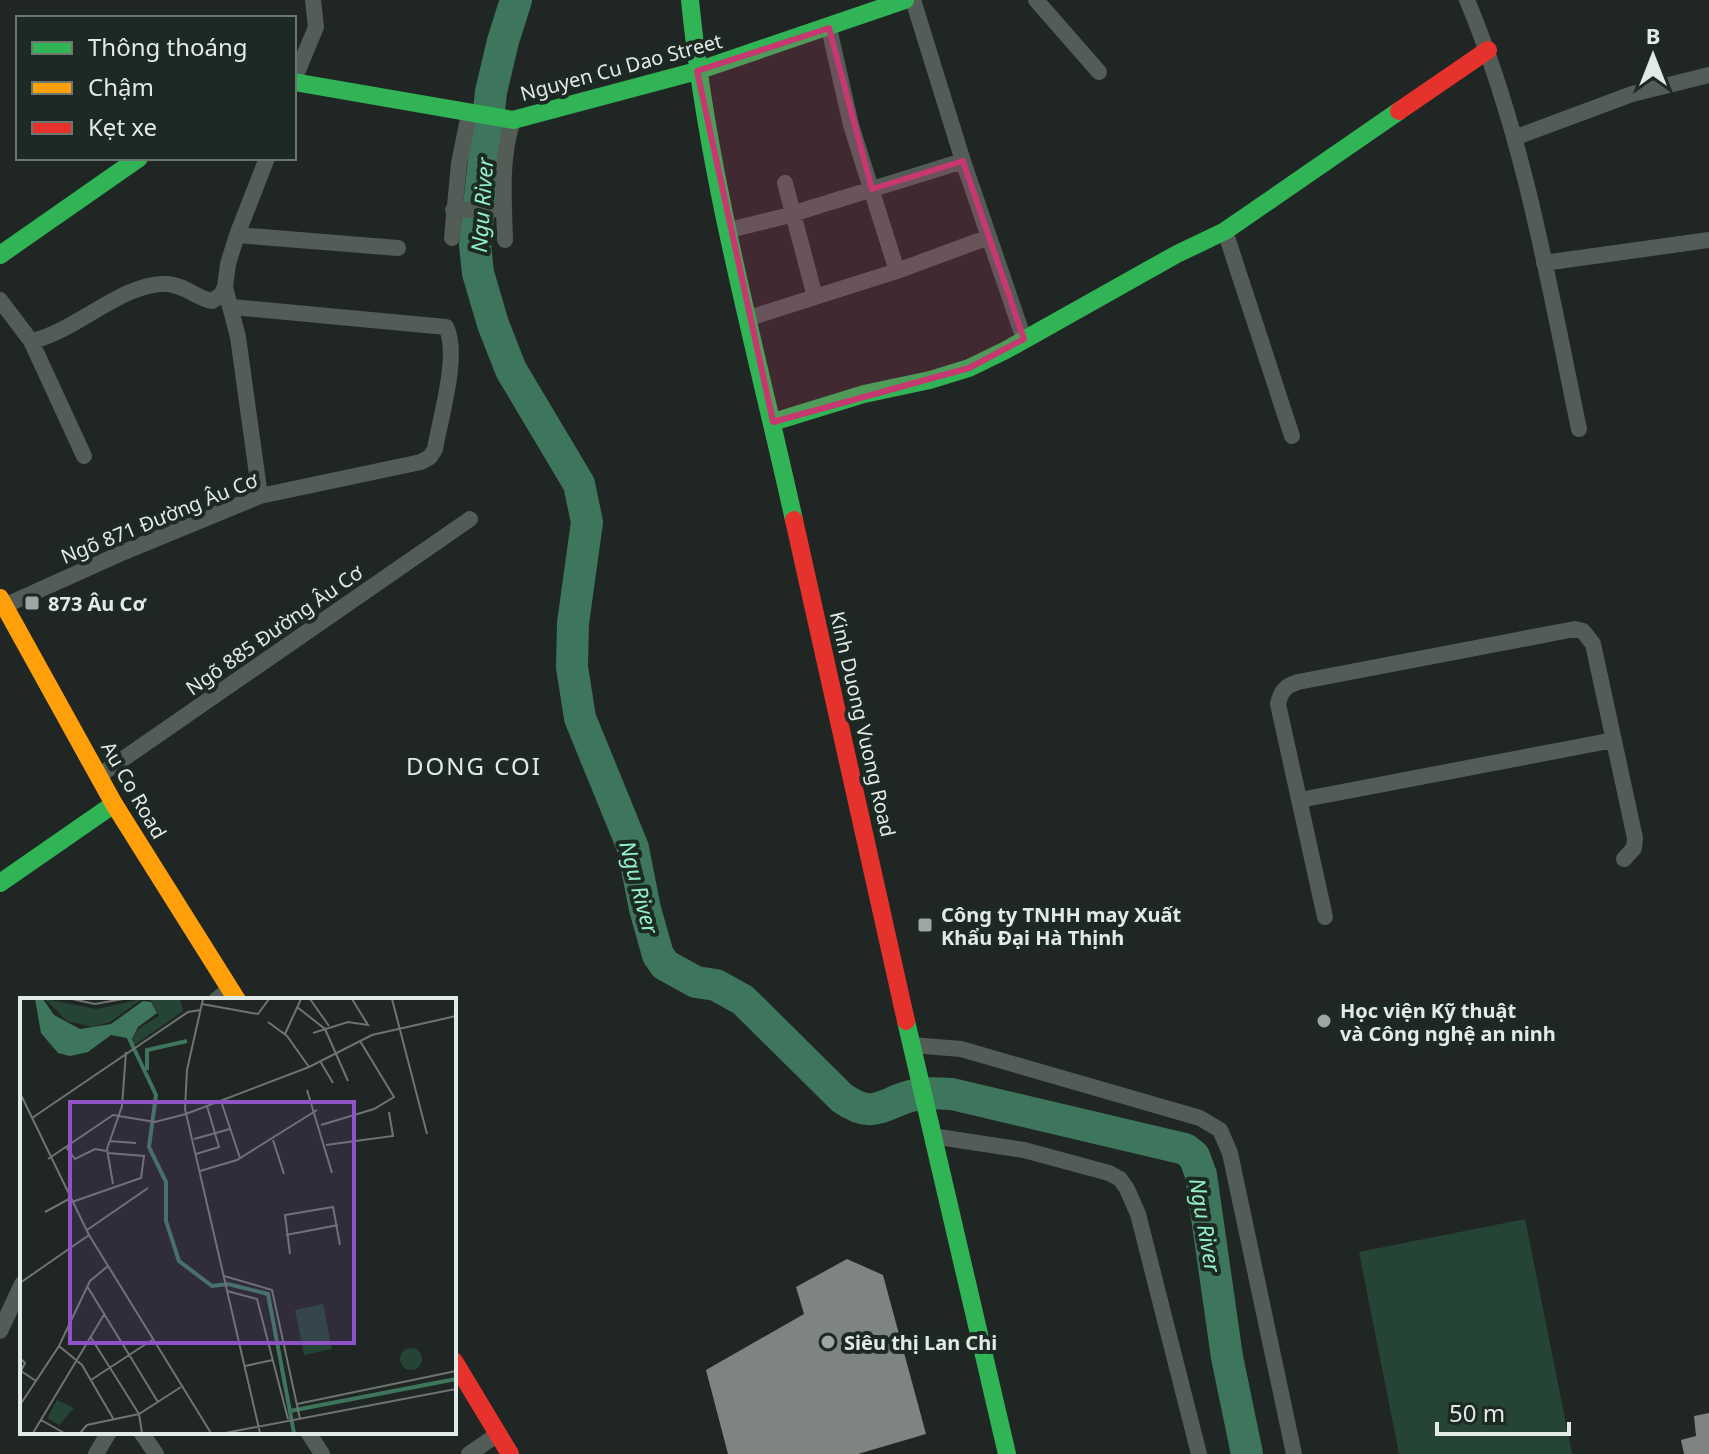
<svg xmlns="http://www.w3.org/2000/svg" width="1709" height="1454" viewBox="0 0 1709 1454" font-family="'Noto Sans',sans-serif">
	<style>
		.green { fill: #254436 }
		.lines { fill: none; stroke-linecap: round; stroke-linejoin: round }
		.river { stroke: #3d765c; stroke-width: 32 }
		.building { fill: #7e8480 }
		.street { stroke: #535c57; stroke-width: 16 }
		.fast { stroke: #30b455; stroke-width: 18 }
		.slow { stroke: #ff9f0a; stroke-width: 18 }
		.jam { stroke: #e5322d; stroke-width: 18 }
		.marked { fill: #c73870; fill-opacity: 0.2; stroke: #c73870; stroke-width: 6; stroke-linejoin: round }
		.poi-dot { fill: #9ea5a2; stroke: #1d2923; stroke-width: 3 }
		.labels { text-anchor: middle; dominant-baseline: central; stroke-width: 8; stroke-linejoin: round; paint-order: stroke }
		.street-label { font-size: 20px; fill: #e2eae6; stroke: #1d2923 }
		.poi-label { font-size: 20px; font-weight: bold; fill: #e2eae6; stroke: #1d2923; text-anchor: start }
		.water-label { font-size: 22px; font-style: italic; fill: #93f0c5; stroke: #1d2923 }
		.quarter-label { font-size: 24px; letter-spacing: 2px; fill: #e2eae6; stroke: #1d2923 }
		.inset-river { fill: none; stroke: #3d765c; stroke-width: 4 }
		.inset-road { fill: none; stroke: #6e7471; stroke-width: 2 }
		.view { fill: #9052c7; fill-opacity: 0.15; stroke: #9052c7; stroke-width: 4 }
		.inset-edge { fill: none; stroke: #e2eae6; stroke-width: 4 }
	</style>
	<rect width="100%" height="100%" fill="#202623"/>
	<!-- green -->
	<path class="green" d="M1525,1219L1572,1454H1399L1359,1252Z"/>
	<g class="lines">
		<!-- river -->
		<path class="river" d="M516,0L503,41L491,92L475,245L478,273L493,324L511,370L579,484L587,522L573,623L572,667L580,718L633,848L645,909L658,955L665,965L696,982L716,985L743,1000L842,1098C871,1118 878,1107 907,1097C923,1092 936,1093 952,1094L1185,1149L1194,1156L1201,1175L1227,1357L1247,1454"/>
	</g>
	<!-- building -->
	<path class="building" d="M847,1259L883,1275L926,1434L858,1454H728L706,1370L804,1314L796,1287Z
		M1709,1413V1454H1684L1681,1440L1696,1436L1694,1416Z"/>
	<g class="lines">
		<!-- street -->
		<path class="street" d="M913,0L963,161L1024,339
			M1036,0L1099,72
			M1467,0C1524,136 1549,285 1579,429
			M294,80L316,27L313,0
			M1514,138L1632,94L1709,75
			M785,183L815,297
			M453,210L504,209
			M729,230L782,217L963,161
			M1225,231L1292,436
			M237,235L398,248
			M452,238L459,163L469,114
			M505,240C504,200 500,159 513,120
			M1544,263L1709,240
			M897,271L989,237
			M0,300L31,341C74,333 124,281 167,284C185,285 196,298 212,301L221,295L225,287
			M749,318L897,271L851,125L829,28
			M31,341L84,456
			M260,496L238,337L225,287L228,264L237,235L267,158
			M4,606L124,552L260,496L421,462L430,457L435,449C440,419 460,354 446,327L232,307
			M100,775L470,519
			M1300,800L1614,740
			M1325,917L1278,704C1281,691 1285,686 1298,682L1575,629L1583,631L1593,644L1635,838L1634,848L1624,859
			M216,1000L230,989
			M912,1045L961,1049L1200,1118L1220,1130L1230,1153L1294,1454
			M932,1136L1024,1150L1109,1173L1120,1179L1127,1189L1138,1214L1199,1454
			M0,1331L22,1284
			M141,1432L156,1454
			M308,1432L322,1454
			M96,1454L109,1432
			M469,1454L498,1434"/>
		<!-- fast -->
		<path class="fast" d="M690,0C707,175 756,348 794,520
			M294,82L513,120L697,71L905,0
			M0,255L139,158
			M773,422L864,394L930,380L969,368L1006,350L1177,254L1225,231L1399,111
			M0,883L114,804
			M906,1021L1007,1454"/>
		<!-- slow -->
		<path class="slow" d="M0,598L114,804L237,1000"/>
		<!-- jam -->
		<path class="jam" d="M1399,111L1488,50
			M794,520L906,1021
			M454,1361L510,1454"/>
	</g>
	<!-- marked area -->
	<path class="marked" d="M829,28L872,189L963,161L1024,339L969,368L773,422L697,71Z"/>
	<!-- markers -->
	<g class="poi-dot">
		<rect x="24" y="595" width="16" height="16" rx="4"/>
		<rect x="917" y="917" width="16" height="16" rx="4"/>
		<circle cx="1324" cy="1021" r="8"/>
		<circle cx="828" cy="1342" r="8"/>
	</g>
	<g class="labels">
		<!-- street labels -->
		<g class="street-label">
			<text transform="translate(621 67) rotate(-15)">Nguyen Cu Dao Street</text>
			<text transform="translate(159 518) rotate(-22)">Ngõ 871 Đường Âu Cơ</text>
			<text transform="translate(274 630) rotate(-35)">Ngõ 885 Đường Âu Cơ</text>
			<text transform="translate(863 724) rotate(77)">Kinh Duong Vuong Road</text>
			<text transform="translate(134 790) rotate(60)">Au Co Road</text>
		</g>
		<!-- poi labels -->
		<g class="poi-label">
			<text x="48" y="603">873 Âu Cơ</text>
			<text x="941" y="914">Công ty TNHH may Xuất<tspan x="941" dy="23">Khẩu Đại Hà Thịnh</tspan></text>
			<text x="1340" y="1010">Học viện Kỹ thuật<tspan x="1340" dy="23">và Công nghệ an ninh</tspan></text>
			<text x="844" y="1342">Siêu thị Lan Chi</text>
		</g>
		<!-- water labels -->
		<g class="water-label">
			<text transform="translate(481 205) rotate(-86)">Ngu River</text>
			<text transform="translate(640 887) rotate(75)">Ngu River</text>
			<text transform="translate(1206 1225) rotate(80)">Ngu River</text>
		</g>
		<!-- quarter labels -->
		<g class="quarter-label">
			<text x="474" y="765">DONG COI</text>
		</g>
	</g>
	<!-- overview -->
	<g transform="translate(20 998)">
		<rect width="436" height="436" fill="#202623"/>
		<path d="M25,1L76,11L122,1L90,24L72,29L47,23ZM130,1H160L163,13L112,49L109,46L118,31L139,18ZM303,306L312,351L284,357L275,312ZM380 361a11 11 0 1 1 22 0a11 11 0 1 1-22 0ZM37,402L54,410L39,427L27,420Z" fill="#254436"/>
		<path d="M15,1H23L34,17L60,31L91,26L123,3L131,4L137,15L118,29L112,41L91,37L68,54L50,58L38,55L21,35Z" fill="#3d765c"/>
		<path class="inset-river" d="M108,38L136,97L129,149L146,184V223L159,263L192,288L208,286L248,296L274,435M127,72V52L167,43M270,413L436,381"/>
		<path class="inset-road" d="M52,1L75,6L103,1M183,1L167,72L165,111L240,435M290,1L309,28M372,1L407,136M182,6L238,16L249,1M277,9L305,31L328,83M248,24L267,38L289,69M293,35L328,24L348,27L332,1M265,36L281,1M300,63L313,85M287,92L312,175M0,95L69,237L191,435M201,103L220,160M12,120L168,14L180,12M301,127L354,111L374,99L340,43M174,141L210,131M253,142L264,176M89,143L116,145M306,147L373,138L369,114M46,149L55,161L75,151L86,153M176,156L199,149L187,108M28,161L93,117L135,124L166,116L289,69L352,37L436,18M180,173L217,162L297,112M93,186L87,151L102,108L106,54M52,204L121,180L124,158L88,155M25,214L49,201M67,232L128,190M266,237L318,227M270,256L265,217L313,209L320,247M204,278L252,292L280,421M0,285L69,237M67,288L138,404M207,293L237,301L268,421M70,338L119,416L122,435M39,348L62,367L94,422M0,360L5,365L1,373L16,383M225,368L253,362M71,382L132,342M277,406L436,373M0,407L39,348L70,283L88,268M21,422L44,435M13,435L85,315M60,435L67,427L119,416L161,389M205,435L436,391"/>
		<path class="view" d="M50,104H334V345H50Z"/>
		<rect width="436" height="436" class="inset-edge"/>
	</g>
	<!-- legend -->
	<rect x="16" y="16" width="280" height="144" fill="#1d2923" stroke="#6c7671" stroke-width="2"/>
	<rect x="32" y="42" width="40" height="12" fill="#30b455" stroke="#6c7671" stroke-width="2"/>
	<text x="88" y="56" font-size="24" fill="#e2eae6">Thông thoáng</text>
	<rect x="32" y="82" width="40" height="12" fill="#ff9f0a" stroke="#6c7671" stroke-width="2"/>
	<text x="88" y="96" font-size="24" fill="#e2eae6">Chậm</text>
	<rect x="32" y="122" width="40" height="12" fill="#e5322d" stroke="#6c7671" stroke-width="2"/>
	<text x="88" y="136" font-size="24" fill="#e2eae6">Kẹt xe</text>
	<!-- north arrow -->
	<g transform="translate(1653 56)" stroke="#1d2923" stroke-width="6" paint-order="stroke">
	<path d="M0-6L14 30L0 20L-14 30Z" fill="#e2eae6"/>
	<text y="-12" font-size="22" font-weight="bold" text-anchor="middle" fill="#e2eae6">B</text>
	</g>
	<!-- scale -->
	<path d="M1437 1422v12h132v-12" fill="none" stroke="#e2eae6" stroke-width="4"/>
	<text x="1449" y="1422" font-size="24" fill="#e2eae6" stroke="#1d2923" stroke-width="6" paint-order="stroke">50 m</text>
</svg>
